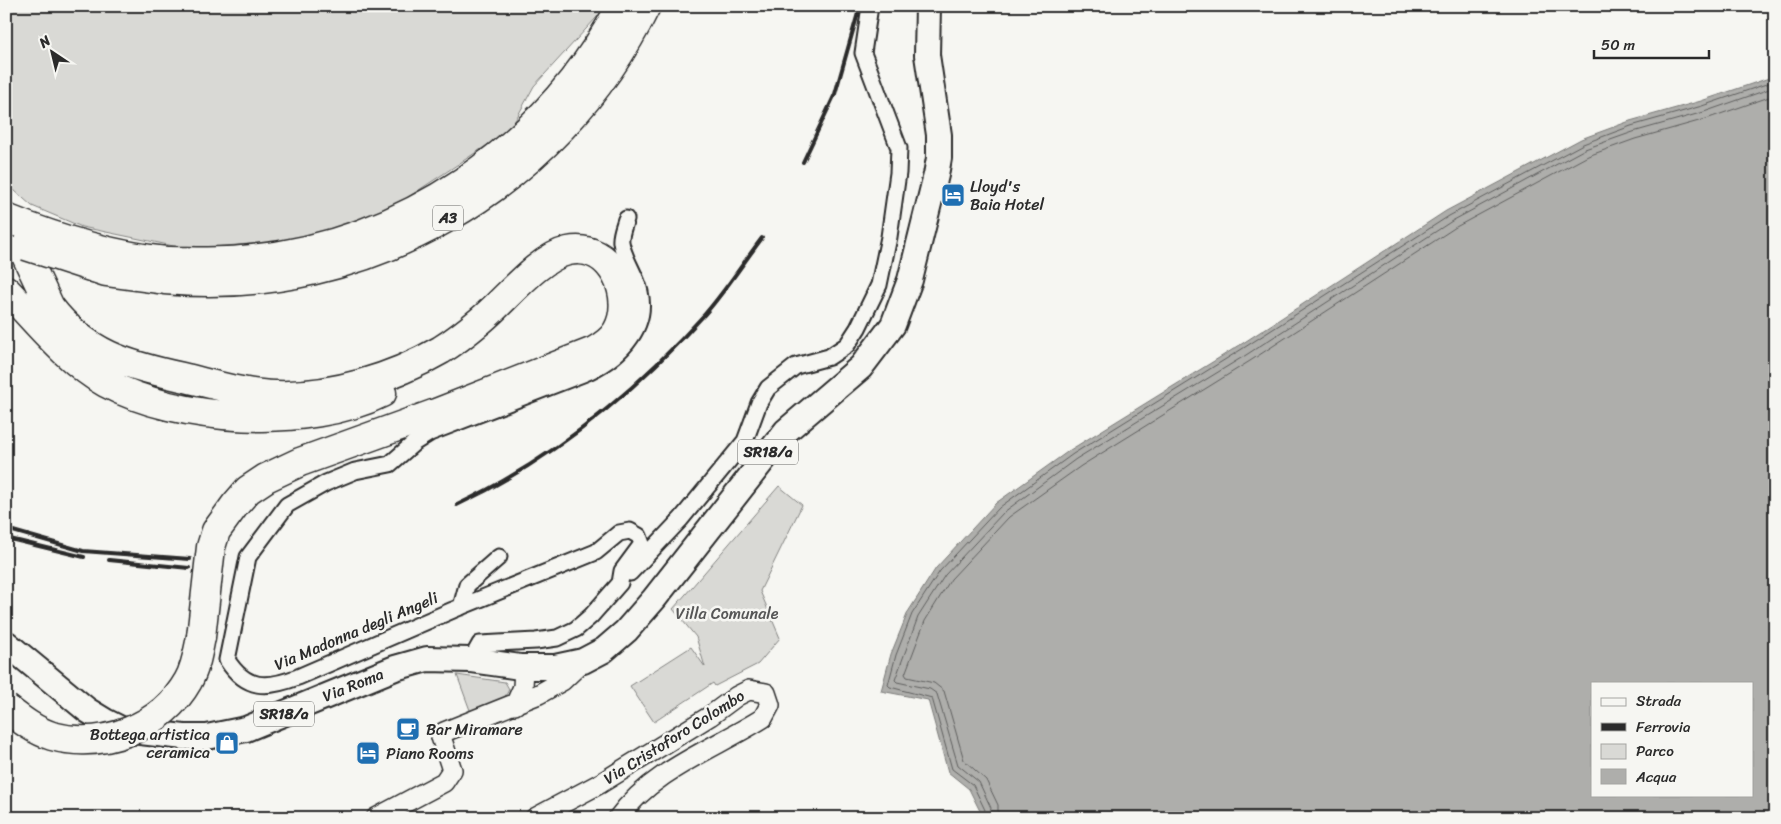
<svg xmlns="http://www.w3.org/2000/svg" width="1781" height="824" viewBox="0 0 1781 824" font-family="Sriracha,sans-serif">
	<style>
		.green { fill: #d9d9d5; stroke: #828280 }
		.water { fill: #aeaeab; stroke: #7a7a78; fill-rule: evenodd }
		.lines { fill: none; stroke-linecap: round; stroke-linejoin: round }
		.shore { stroke: #5f5f5e; stroke-width: 1 }
		.minor-casing { stroke: #2b2b2b; stroke-width: 19 }
		.tertiary-casing { stroke: #2b2b2b; stroke-width: 22 }
		.primary-casing { stroke: #2b2b2b; stroke-width: 28 }
		.motorway-casing { stroke: #2b2b2b; stroke-width: 31 }
		.minor { stroke: #f6f6f2; stroke-width: 15 }
		.tertiary { stroke: #f6f6f2; stroke-width: 19 }
		.primary { stroke: #f6f6f2; stroke-width: 24 }
		.motorway { stroke: #f6f6f2; stroke-width: 28 }
		.rail { stroke: #2b2b2b; stroke-width: 4 }
		.motorway-bridge-casing { stroke: #2b2b2b; stroke-width: 31; stroke-linecap: butt }
		.motorway-bridge { stroke: #f6f6f2; stroke-width: 28 }
		.labels { text-anchor: middle; dominant-baseline: central; stroke-width: 5; stroke-linejoin: round; paint-order: stroke }
		.shield { fill: #f6f6f2; stroke: #686867; stroke-width: 1 }
		.shield-label { font-size: 15px; font-weight: bold; fill: #2b2b2b }
		.poi-label { font-size: 16px; fill: #2b2b2b; stroke: #f6f6f2; text-anchor: start }
		.park-label { font-size: 16px; fill: #565656; stroke: #f6f6f2 }
		.street-label { font-size: 16px; fill: #2b2b2b; stroke: #f6f6f2 }
	</style>
	<rect width="100%" height="100%" fill="#f6f6f2"/>
	<filter id="ink" filterUnits="userSpaceOnUse"><feTurbulence type="fractalNoise" baseFrequency=".02" numOctaves="2"/><feDisplacementMap in="SourceGraphic" scale="10" xChannelSelector="R" yChannelSelector="G"/><feConvolveMatrix kernelMatrix="1 2 1 2 8 2 1 2 1" color-interpolation-filters="sRGB"/></filter>
	<g filter="url(#ink)">
		<!-- green -->
		<path class="green" d="M6,6H607L534,86L510,130L387,211L298,240L188,249L82,227L32,206L6,183Z
			M779,486L802,505L760,591L780,638L758,664L715,686L713,683L654,722L630,686L691,647L705,667L696,637L673,609Z
			M457,675L505,682L509,689C503,705 486,708 471,713Z"/>
		<!-- water -->
		<path class="water" d="M1775,76V818H975L980,811L969,789L948,772L928,700L881,691L891,654L908,612L936,568L996,503L1070,450L1240,345L1446,211L1581,139L1630,121L1701,101ZM1592,683H1752V795H1592Z"/>
		<g class="lines">
			<!-- shore -->
			<path class="shore" d="M981,818L985,810L973,785L952,769L932,698L890,687L888,685L896,655L912,614L940,571L1000,507L1073,454L1242,349L1449,216L1583,144L1631,126L1702,106L1775,81
				M989,818L991,808L979,782L958,765L937,694L930,689L897,682L895,680L918,617L945,575L1004,512L1076,459L1246,355L1452,221L1585,149L1633,132L1704,112L1775,87
				M998,818V805L986,780L964,760L944,691L934,683L907,677L905,674L925,621L951,579L1009,517L1081,466L1250,361L1456,227L1588,156L1635,139L1706,119L1775,95"/>
			<!-- minor casing -->
			<g class="minor-casing">
				<path id="minor" d="M630,573L681,519L745,441L759,403L768,388L796,366L829,357L847,345L858,328L879,285L889,237L898,173L899,148L863,53L870,6
					M461,607L467,585L499,557
					M471,660L480,644L536,641L557,638L576,629L591,616L620,583L622,571L642,544L639,536L630,531L619,533L596,552L453,610L298,677C267,689 246,690 227,660L248,557L287,505L326,483L355,471L390,464L414,443L430,433L583,374C615,361 649,331 640,292C637,276 623,258 621,242C620,235 624,226 626,219"/>
			</g>
			<!-- tertiary casing -->
			<g class="tertiary-casing">
				<path id="tertiary" d="M515,705L523,687L524,667
					M376,818L444,782L452,770L441,737L444,732L539,694L562,681L583,661
					M535,818L601,783L710,716L737,696L749,690L766,693L770,705L763,718C714,749 653,770 618,818"/>
			</g>
			<!-- primary casing -->
			<g class="primary-casing">
				<path id="primary" d="M6,643L87,710L105,721L123,730L184,737H207L246,729L395,668L427,659L471,660L520,667H555L583,661L604,650L626,631L654,599L786,431L861,367L893,325L910,280L936,175L939,158V135L927,55L928,6"/>
			</g>
			<!-- motorway casing -->
			<g class="motorway-casing">
				<path id="motorway" d="M12,226L50,307C86,354 127,365 182,377C212,384 244,394 275,395C331,397 393,378 441,350C454,342 468,331 480,321C505,301 537,258 568,251C612,242 636,298 617,331C611,341 603,346 594,351L436,413L300,462L266,478L248,490L235,505L216,531L211,547L201,637
					M166,261C191,261 217,263 242,260C403,246 546,148 621,6
					M165,280C365,299 558,186 646,6
					M6,290C37,322 67,361 106,383C178,422 308,430 382,393"/>
			</g>
			<!-- minor -->
			<use href="#minor" class="minor"/>
			<!-- tertiary -->
			<use href="#tertiary" class="tertiary"/>
			<!-- primary -->
			<use href="#primary" class="primary"/>
			<!-- motorway -->
			<use href="#motorway" class="motorway"/>
			<!-- rail -->
			<path class="rail" d="M803,162L835,94L860,6
				M457,505C552,460 635,392 705,314C726,290 743,263 762,238
				M6,529L83,551L190,559
				M6,538L84,557
				M109,560L189,568"/>
			<!-- motorway-bridge casing -->
			<g class="motorway-bridge-casing">
				<path id="motorway-bridge" d="M6,218C58,239 110,255 166,261
					M26,246L106,272L165,280
					M6,708C20,719 35,731 52,736C103,750 162,727 188,681C196,667 198,651 201,637"/>
			</g>
			<!-- motorway-bridge -->
			<use href="#motorway-bridge" class="motorway-bridge"/>
		</g>
	</g>
	<!-- icons -->
	<defs>
		<g id="hotel-square" transform="scale(1.25)"><rect x="-9" y="-9" width="18" height="18" rx="4" fill="#1f6fb2" stroke="#f6f6f2"/><path d="M-6-4.5h1.5V1H6V5H4.5V3h-9V5H-6ZM-4 0a1.8 1.8 0 1 1 3.6 0ZM.5 0V-2.5h3Q6-2.5 6 0Z" fill="#fff"/></g>
		<g id="cafe-square" transform="scale(1.25)"><rect x="-9" y="-9" width="18" height="18" rx="4" fill="#1f6fb2" stroke="#f6f6f2"/><path d="M-5.5-4.5H6V0H3Q3 3.5 0 3.5H-2.5Q-5.5 3.5-5.5 0ZM3-3.2v2h1.7v-2ZM-6 4.5H4V6H-6Z" fill="#fff"/></g>
		<g id="shop-square" transform="scale(1.25)"><rect x="-9" y="-9" width="18" height="18" rx="4" fill="#1f6fb2" stroke="#f6f6f2"/><path d="M-5-2.5h2.3a2.7 3.5 0 0 1 5.4 0H5L5.5 6h-11ZM-1.5-2.5h3a1.5 2.3 0 0 0-3 0Z" fill="#fff"/></g>
	</defs>
	<g fill-rule="evenodd">
		<use href="#hotel-square" x="953" y="195"/>
		<use href="#cafe-square" x="408" y="729"/>
		<use href="#shop-square" x="227" y="743"/>
		<use href="#hotel-square" x="368" y="753"/>
	</g>
	<g class="labels">
		<!-- shield labels -->
		<g class="shield">
			<rect x="433" y="205.5" width="30" height="25" rx="4"/>
			<rect x="738" y="439.5" width="60" height="25" rx="4"/>
			<rect x="254" y="701.5" width="60" height="25" rx="4"/>
		</g>
		<g class="shield-label">
			<text x="448" y="218">A3</text>
			<text x="768" y="452">SR18/a</text>
			<text x="284" y="714">SR18/a</text>
		</g>
		<!-- poi labels -->
		<g class="poi-label">
			<text x="970" y="186">Lloyd's<tspan x="970" dy="18">Baia Hotel</tspan></text>
			<text x="426" y="729">Bar Miramare</text>
			<text x="210" y="734" text-anchor="end">Bottega artistica<tspan x="210" dy="18">ceramica</tspan></text>
			<text x="386" y="753">Piano Rooms</text>
		</g>
		<!-- park labels -->
		<g class="park-label">
			<text x="727" y="613">Villa Comunale</text>
		</g>
		<!-- street labels -->
		<g class="street-label">
			<text transform="translate(356 631) rotate(-23)">Via Madonna degli Angeli</text>
			<text transform="translate(353 685) rotate(-22)">Via Roma</text>
			<text transform="translate(674 737) rotate(-32)">Via Cristoforo Colombo</text>
		</g>
	</g>
	<!-- margin -->
	<rect width="1781" height="824" fill="none" stroke="#f6f6f2" stroke-width="25"/>
	<rect x="12" y="12" width="1756" height="799" fill="none" stroke="#2b2b2b" stroke-width="2" filter="url(#ink)"/>
	<!-- legend -->
	<rect x="1591" y="682" width="162" height="115" fill="#f6f6f2" stroke="#a5a5a2"/>
	<rect x="1601" y="698" width="25" height="8" fill="#f6f6f2" stroke="#a5a5a2"/>
	<text x="1636" y="706" font-size="15" fill="#2b2b2b">Strada</text>
	<rect x="1601" y="723" width="25" height="8" fill="#2b2b2b" stroke="#a5a5a2"/>
	<text x="1636" y="732" font-size="15" fill="#2b2b2b">Ferrovia</text>
	<rect x="1601" y="744" width="25" height="15" fill="#d9d9d5" stroke="#a5a5a2"/>
	<text x="1636" y="756" font-size="15" fill="#2b2b2b">Parco</text>
	<rect x="1601" y="769" width="25" height="15" fill="#aeaeab" stroke="#a5a5a2"/>
	<text x="1636" y="782" font-size="15" fill="#2b2b2b">Acqua</text>
	<!-- north arrow -->
	<g transform="translate(52 52) rotate(325)" stroke="#f6f6f2" stroke-width="4" paint-order="stroke">
	<path d="M0-4L9 19L0 12L-9 19Z" fill="#2b2b2b"/>
	<text y="-8" font-size="14" font-weight="bold" text-anchor="middle" fill="#2b2b2b">N</text>
	</g>
	<!-- scale -->
	<path d="M1594 50v8h115v-8" fill="none" stroke="#2b2b2b" stroke-width="2.5"/>
	<text x="1601" y="50" font-size="15" fill="#2b2b2b" stroke="#f6f6f2" stroke-width="4" paint-order="stroke">50 m</text>
</svg>
